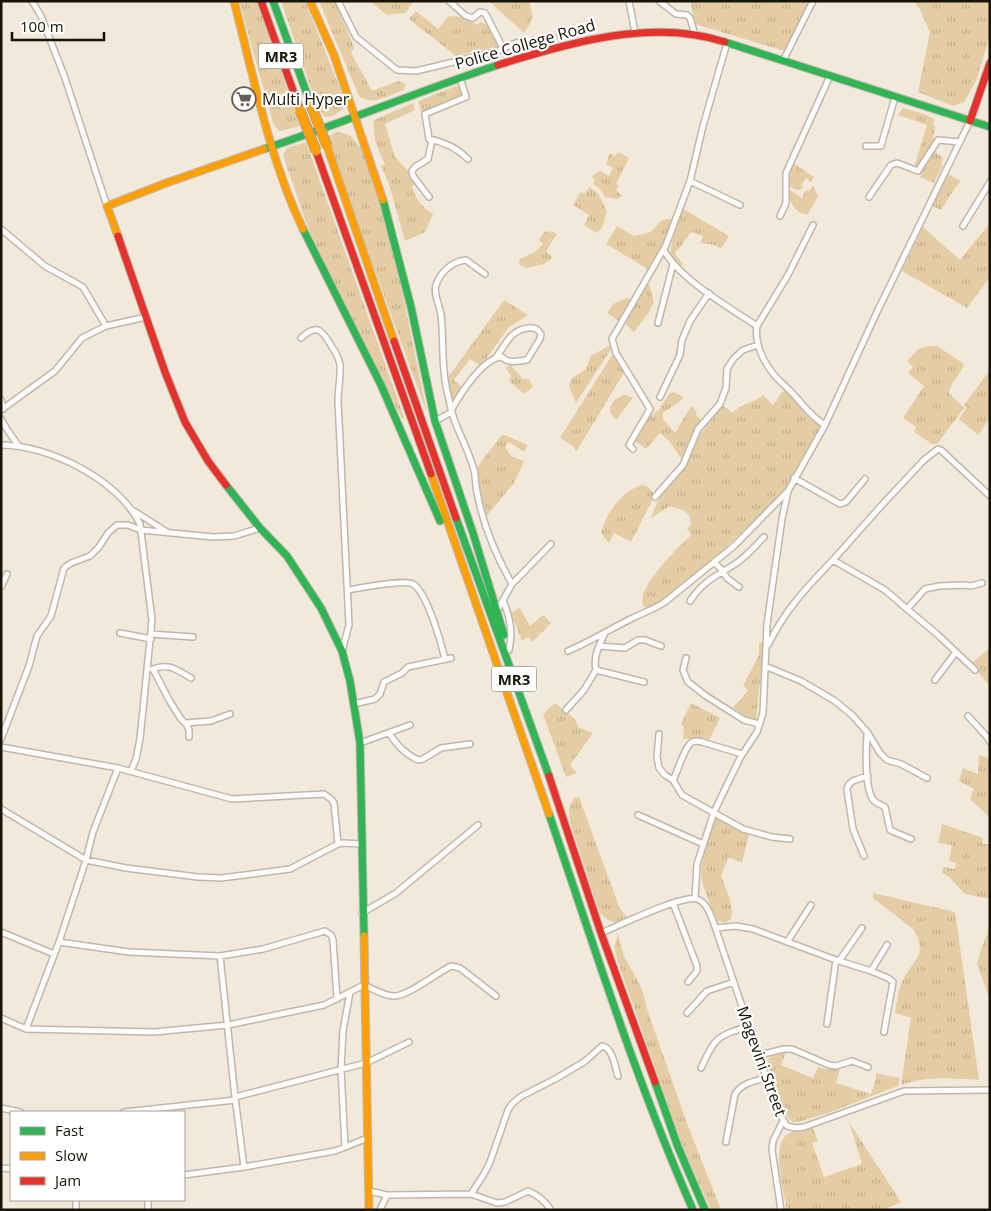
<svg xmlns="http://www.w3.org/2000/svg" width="991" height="1211" viewBox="0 0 991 1211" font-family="'Open Sans',sans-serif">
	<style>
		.grass { fill: url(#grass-tufts) }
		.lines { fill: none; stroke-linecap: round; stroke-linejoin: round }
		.street-casing { stroke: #beb8ac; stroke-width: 8 }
		.fast-casing { stroke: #beb8ac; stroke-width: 9 }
		.slow-casing { stroke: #beb8ac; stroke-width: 9 }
		.jam-casing { stroke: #beb8ac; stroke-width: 9 }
		.street { stroke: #fdfcfa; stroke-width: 5 }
		.fast { stroke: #30b455; stroke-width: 7 }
		.slow { stroke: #ff9f0a; stroke-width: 7 }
		.jam { stroke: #e5322d; stroke-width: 7 }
		.slow-bridge-casing { stroke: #aa9d8b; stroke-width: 11; stroke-linecap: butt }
		.slow-bridge { stroke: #ff9f0a; stroke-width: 9 }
		.labels { text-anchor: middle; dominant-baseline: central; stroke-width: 4.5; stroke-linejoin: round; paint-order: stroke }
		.shield { fill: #fff; stroke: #5d5a53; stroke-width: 1 }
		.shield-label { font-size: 15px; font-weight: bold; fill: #181309 }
		.street-label { font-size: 16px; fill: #181309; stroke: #fff }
		.poi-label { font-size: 16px; fill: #181309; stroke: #fff; text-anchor: start }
	</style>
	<defs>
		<pattern id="grass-tufts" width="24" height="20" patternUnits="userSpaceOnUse" patternTransform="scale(1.25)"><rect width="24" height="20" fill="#e4cda4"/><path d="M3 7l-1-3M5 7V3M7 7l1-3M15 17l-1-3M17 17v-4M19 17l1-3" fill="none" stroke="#c3af8c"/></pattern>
	</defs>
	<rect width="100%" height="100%" fill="#f2e9db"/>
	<!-- grass -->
	<path class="grass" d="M239,1H257L300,126L280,131L277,129L273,123Z
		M281,1H305L345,101L344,108C338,113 334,117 325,117L318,109Z
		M319,1H335L353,45L354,48L351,53L372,91L399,81L406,84L404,90C390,95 372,107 359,96Z
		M370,1H414L405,13L387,15Z
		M489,1H529C534,17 533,20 524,33Z
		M690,1H809V4L784,51L695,24Z
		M914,1H990V36L976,81L964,102L953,106L918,92L930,32L919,8Z
		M416,11L438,29L449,16L464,17L478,25L480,22L488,25L500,46L456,56L409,19Z
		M571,30L575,32V35L532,46L529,40Z
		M456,86L460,87L462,90L459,98L421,112L418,101Z
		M413,103L415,110L385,124L395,157L410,173L415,183L412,187C417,200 421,207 433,214L425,232L405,241L389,184L381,166L385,164C378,149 372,137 374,120Z
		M903,108L924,114L934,119L933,124L935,127L932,147L919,167L914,168L927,125L898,115Z
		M338,132L350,135L362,150L380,201L396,261L427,413L330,148L329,136Z
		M306,142L404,417L402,419L317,248L305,220L283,155L287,148Z
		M618,152L629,158L616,184L619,186L616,190L622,196L617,199L605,197L600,189L593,184L595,179L591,177L600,171L609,176L613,168L606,164L610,153L615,156Z
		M935,152L943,158L941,164L943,165L934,183L920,177L931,153Z
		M793,163L814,177L811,182L806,178L801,186L804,188C798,191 793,190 789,185L791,169Z
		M948,174L961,181L954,189L941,210L932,206Z
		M813,185L818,196L808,214C796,216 788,199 787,188L802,198L806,190L809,191Z
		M590,187L599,195L607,212L602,228L596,233L584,225L589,215L573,205L581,192L584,194Z
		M683,209L729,236L721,249L714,245L700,243L703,236L692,232C685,238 683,246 676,251L675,254L683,264L678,267L670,253L675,228Z
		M668,219L673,220L669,233L651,271L606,244L617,226L634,236L651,232L661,221Z
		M990,223V277L967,308L902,271L923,227L960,260Z
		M545,231L549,233L552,231L557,234L546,251L553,258L544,264L526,268L519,264L520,259L535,252L543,244L539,240Z
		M649,284L654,302L649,312L634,332L625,323L642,292Z
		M627,298L633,300L620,322L607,313L613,304Z
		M504,300L528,315L509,327L481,366L470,359L454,380L462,387L452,404L446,380Z
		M610,345L611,349L576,403L569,386L572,378L585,370L591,356Z
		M928,346H937L964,364C961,375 950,382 949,393L964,408L937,444H932L914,432L916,427L903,418L924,386L908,373L913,367L907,361L918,349Z
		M614,352L625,371L576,452L573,446L560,438Z
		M510,364L523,379H529L533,387L527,392L523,393L509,381L511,376L506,368Z
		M990,370V418L978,435L959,419L967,407L964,405Z
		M785,391L789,393L809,418L822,426L784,492L717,556L669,595L651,606L644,607C633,590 679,547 691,535L687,529L691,524L689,515L683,510L670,506L651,518L661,493L684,466L694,443L722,405L733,413C743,401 750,406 763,395L773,405L782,392Z
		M674,392L684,398L663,413V419L675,433L691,406L697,412L696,415L703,422L692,436L682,459L669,441L660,433L646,449L634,440L646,419L658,411L670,393Z
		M624,395L633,398L616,420L610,412C610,403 615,398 624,395Z
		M505,435L527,445L526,449L524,452L509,442L505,447L512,457L524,461L514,483L485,518L481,503L476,468L501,436Z
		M642,485C649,486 652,489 654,497L631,542L614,533L609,543L601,533C605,514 623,490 642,485Z
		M520,608L530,626L543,615L551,623L532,642L528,637L522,641L511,613Z
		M759,643H764L756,720L749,719L733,707L743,697L748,690L743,686L759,655Z
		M990,648V686C983,679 978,671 972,663Z
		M555,703L575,719L578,727L593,733L570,765L577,773L566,777L543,714Z
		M691,703L720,718L709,740L704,738L683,739L684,727L681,724Z
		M979,755L990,758V818L970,799L974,789L959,781L963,768L978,774Z
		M579,797L620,909L629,919C615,925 608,923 599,911L570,822L569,807L574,798Z
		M717,817L729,826L749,834L742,863L729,857L721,875C725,889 735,905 731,919L725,923L718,921C712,909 701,886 701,873C701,855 710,833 717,817Z
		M942,824L983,838L982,844H990V899L965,894L949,877L942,873L943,867L955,869L956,863L949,861L952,845L938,843Z
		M873,893L955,912L979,1080C954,1078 925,1076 901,1085L911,1018L895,1013C897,1003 898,991 902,982C911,961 930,955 913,929L873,898Z
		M990,926V1000L977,964L980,952Z
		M618,934L624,956L642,989L648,1012L688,1126L721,1210H711L683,1148L618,962L614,947Z
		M786,1052L781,1065L813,1078L818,1067L830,1070L840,1068L836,1083L871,1094L876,1079V1073L900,1078L898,1086L828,1113L798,1122H792L786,1115L768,1067L767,1060L770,1057Z
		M849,1122L901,1202L883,1210H787C784,1192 769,1142 790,1133C797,1130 806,1129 813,1128L818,1141L812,1143L824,1177L862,1164Z"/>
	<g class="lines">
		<!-- street casing -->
		<g class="street-casing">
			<path id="street" d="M32,1L41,16L65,78L107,206
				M338,1L356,37L397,70L416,71L495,52L518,42L530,55
				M449,1L466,16L473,18L480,12L485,13L503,48
				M629,1L635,33
				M659,1L676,14L687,15L690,18L695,35
				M783,61L813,1
				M460,78L466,97L425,114L429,139C445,142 457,148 468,159
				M866,146H881L895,97
				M690,181L740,205
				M429,197L413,176L412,171L415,167L428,159L432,140
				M869,197L891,165L897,163L918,171L938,140L960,142
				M780,216L786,203V173L830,76
				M963,226L990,182
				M1,229L45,266L83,287L106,326
				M664,250C678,278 730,308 757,326C754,343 764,363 775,376C780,382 787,387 792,393C804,405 810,416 825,425
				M485,274L466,260C453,261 440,272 436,285C433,294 440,306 441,315C444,340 441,366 447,391C450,403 452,416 457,427C463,441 470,455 474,470C476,477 475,485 477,492C483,526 495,554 512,584
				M658,323L673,264
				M757,326L788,275L813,225
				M301,338C317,322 323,331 332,347C336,353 339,358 340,365C341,376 338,389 338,401L349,625L342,651
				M660,397L680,355L682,340L690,321L709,293
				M1,400L3,409
				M452,409C460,394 484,357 502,357C509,364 517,361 527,360L540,339L541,334C538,329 534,327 528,328C510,330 506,345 496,357
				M1,410L55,371L82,338L106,326L146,317
				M1,419L8,431L18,445
				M435,421L452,412
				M1,445C49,445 119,480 140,524L152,620L140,739L136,759L131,771
				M633,449L629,445L650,409L616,353L612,339L666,245L690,181L703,126L727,43
				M794,478L840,504L846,502L865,479
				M655,497L683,465L698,429L720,404L726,388L727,369L734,358L743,350L758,345
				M134,511L167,532
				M833,560L881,506L924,460L938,449L941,450L990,496
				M714,562L721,569L727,578L739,587
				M1,587L7,574
				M348,590C360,588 404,579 413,584C427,592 441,643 445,659
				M503,600C510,617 513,632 509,650
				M690,601C705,579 714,578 735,564C746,557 755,546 764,537
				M907,609L938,635L975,670
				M497,611L512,584L551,544
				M120,633L151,639
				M151,634L193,637
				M604,635C599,646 593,657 596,670L644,682
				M768,645C785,610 806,588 833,560L885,590L907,609L925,589L939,586L964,585L971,586L982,583
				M599,646L625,648L638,640H645L661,646
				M568,651C592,641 613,627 637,616C647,611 656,608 665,602L734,546L788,491
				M686,658L683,670L688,682L706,696L744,720L759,724
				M765,666L801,681L835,701L852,715L868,733L880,753L887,760L901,764L927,778
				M152,669C170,663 175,669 191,678
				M153,669L169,700L181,719L187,725L189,730V737
				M935,680L956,652
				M354,704L375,699L380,694L384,682L402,673L408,667L451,658
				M566,710L584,690L596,670
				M968,716L988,738L990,742
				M186,723L211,721L230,714
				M389,733C397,745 404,753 418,760L423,759L441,748L470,744
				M659,734L657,757L659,768L665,775L673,780L682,795L743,829L772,837L790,839
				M867,734C866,750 865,785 872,798C874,803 880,804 885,807L890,830L911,839
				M1,739L29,666L37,636L51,616L64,568L71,563L90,556L99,547L108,533L117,525H128L141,530L213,537L234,536L260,528
				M360,743L410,725
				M1,747L118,768L93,832L86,860L59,942L26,1029L1,1018
				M118,768L232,799L324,794L331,799L334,803L338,844
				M673,780C678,771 684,748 691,743C694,740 698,741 702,742L742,754
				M1,809L86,860L126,868L198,877L221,878L290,869L338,844L343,843L361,844
				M638,815L703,844
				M864,856L853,829L847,790C848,780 859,779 868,776
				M695,898L697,864L714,812L740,758L757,732L763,713L767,624L782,519L788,491L825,425L877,312L970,121
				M673,903L697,966V971L688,982
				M362,913L396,893L478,825
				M716,928L736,926L753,929L836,960L871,971L887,945
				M1,932L54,954
				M601,933C618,926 683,894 697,899C706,902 710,913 713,921L777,1109L787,1126L795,1128L804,1127L904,1091L990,1090
				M59,942L129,952L220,956L263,949L325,931L331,935L333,940L337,999
				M787,942L811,905
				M220,956L235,1097L366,1063L409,1042
				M839,961L862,928
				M871,971L888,978L893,982L884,1032
				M687,1013L707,991L734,982
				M827,1024L836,960
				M26,1029L154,1032L228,1025L324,1005L364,985C373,989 384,996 394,996C407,997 438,972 451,966L460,968L496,996
				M759,1055L784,1049H792L829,1065L836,1066L852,1061L868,1067
				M701,1068C716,1036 716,1037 749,1026
				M235,1097L244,1167L335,1151L368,1138
				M1,1108L20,1112
				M124,1112L235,1100
				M726,1142L735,1094C742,1083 754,1081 767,1078
				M345,1147L341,1069L343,1031L350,992
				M1,1168L11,1169
				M184,1175L244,1167
				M369,1191L387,1195L471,1194L484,1174L490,1162L508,1110L512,1104L520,1097L557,1078L584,1062L602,1046C613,1048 615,1067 618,1076
				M471,1194L497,1203L505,1202L528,1191C538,1195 545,1201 551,1210
				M76,1200V1210
				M148,1210V1200
				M380,1210L387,1195
				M781,1210L772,1150L773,1141L783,1121"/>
		</g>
		<!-- fast casing -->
		<g class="fast-casing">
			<path id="fast" d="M273,1L311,105
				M725,42L990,127
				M264,149C343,123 419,91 498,65
				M383,200L411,307L435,421L473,533L504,635
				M303,229L381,385L440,521
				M226,485L260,528L287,556L321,608L342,651L350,681L360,743L364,936
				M456,518L549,776
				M549,814C594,946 636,1081 693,1210
				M655,1082L678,1147L705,1210"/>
		</g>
		<!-- slow casing -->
		<g class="slow-casing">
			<path id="slow" d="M234,1C254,78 269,158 303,229
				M310,1L334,55L383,200
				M327,146L394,341
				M118,236L107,206L169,182L264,149
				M431,474L549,814
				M364,936L369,1210"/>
		</g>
		<!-- jam casing -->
		<g class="jam-casing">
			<path id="jam" d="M261,1L300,110
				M498,65C568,43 652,18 725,42
				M970,121L990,63
				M316,151L431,474
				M118,236L165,372L185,422L208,461L226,485
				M394,341L456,518
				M549,776L601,933L655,1082"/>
		</g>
		<!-- street -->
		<use href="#street" class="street"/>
		<!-- fast -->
		<use href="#fast" class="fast"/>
		<!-- slow -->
		<use href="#slow" class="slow"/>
		<!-- jam -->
		<use href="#jam" class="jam"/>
		<!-- slow-bridge casing -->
		<g class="slow-bridge-casing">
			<path id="slow-bridge" d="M311,105L327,146
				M300,110L316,151"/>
		</g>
		<!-- slow-bridge -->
		<use href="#slow-bridge" class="slow-bridge"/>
	</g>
	<!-- icons -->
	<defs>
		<g id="supermarket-ring" transform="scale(1.25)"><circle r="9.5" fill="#fff" stroke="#645e52" stroke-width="1.5"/><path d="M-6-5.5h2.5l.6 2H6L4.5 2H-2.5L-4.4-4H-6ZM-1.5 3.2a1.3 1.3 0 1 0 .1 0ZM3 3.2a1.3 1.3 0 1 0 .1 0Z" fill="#645e52"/></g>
	</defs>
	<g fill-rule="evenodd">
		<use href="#supermarket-ring" x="244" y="99"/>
	</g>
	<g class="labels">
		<!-- shield labels -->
		<g class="shield">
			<rect x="258.5" y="43.5" width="45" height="25" rx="4"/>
			<rect x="491.5" y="666.5" width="45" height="25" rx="4"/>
		</g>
		<g class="shield-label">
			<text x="281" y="56">MR3</text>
			<text x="514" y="679">MR3</text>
		</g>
		<!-- street labels -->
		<g class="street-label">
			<text transform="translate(525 44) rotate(-16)">Police College Road</text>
			<text transform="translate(762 1061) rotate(70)">Magevini Street</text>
		</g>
		<!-- poi labels -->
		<g class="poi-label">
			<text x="262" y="99">Multi Hyper</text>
		</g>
	</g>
	<!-- border -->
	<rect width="991" height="1211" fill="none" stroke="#181309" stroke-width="5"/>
	<!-- legend -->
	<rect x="10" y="1111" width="175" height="90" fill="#ffffff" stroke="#a3a19d"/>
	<rect x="20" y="1127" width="25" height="8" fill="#30b455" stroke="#a3a19d"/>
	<text x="55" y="1136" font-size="15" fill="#181309">Fast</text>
	<rect x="20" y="1152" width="25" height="8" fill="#ff9f0a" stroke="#a3a19d"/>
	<text x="55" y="1161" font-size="15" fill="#181309">Slow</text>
	<rect x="20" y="1177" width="25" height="8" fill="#e5322d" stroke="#a3a19d"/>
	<text x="55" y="1186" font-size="15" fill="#181309">Jam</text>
	<!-- scale -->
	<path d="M12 32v8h92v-8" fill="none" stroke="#181309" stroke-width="2.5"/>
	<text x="20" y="32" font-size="15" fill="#181309" stroke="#ffffff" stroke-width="4" paint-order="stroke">100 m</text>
</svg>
